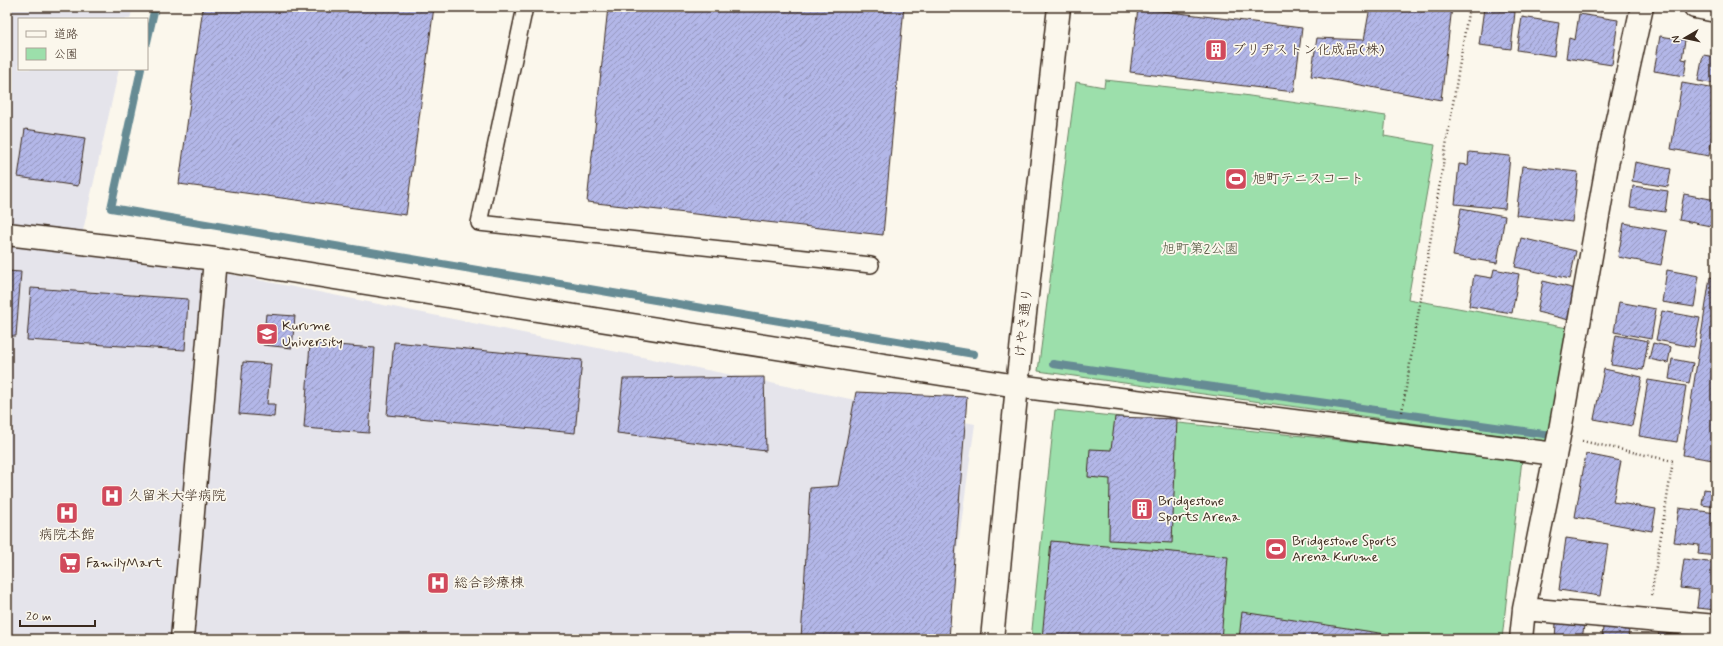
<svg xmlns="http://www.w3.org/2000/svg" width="1723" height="646" viewBox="0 0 1723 646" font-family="Mynerve,'Klee One',sans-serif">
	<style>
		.built { fill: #e5e4eb }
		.green { fill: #9cdfab; stroke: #6c8464 }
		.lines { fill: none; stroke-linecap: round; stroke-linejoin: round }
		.stream { stroke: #668b94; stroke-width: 8 }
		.building { fill: url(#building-hatch); stroke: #3b2a1e }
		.service-casing { stroke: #3b2a1e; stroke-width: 18 }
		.minor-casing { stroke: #3b2a1e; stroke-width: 25 }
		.tertiary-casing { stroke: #3b2a1e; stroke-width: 25 }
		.path { stroke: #3b2a1e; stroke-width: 2.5; stroke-dasharray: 1 3; stroke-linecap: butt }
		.service { stroke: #fbf7ec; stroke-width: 15 }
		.minor { stroke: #fbf7ec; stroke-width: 22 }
		.tertiary { stroke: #fbf7ec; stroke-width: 22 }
		.labels { text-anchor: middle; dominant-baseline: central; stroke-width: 3.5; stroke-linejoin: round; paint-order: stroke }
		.poi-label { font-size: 14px; fill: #3b2a1e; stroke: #fbf7ec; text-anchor: start }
		.park-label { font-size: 14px; fill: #535741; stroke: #fbf7ec }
		.street-label { font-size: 14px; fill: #3b2a1e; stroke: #fbf7ec }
	</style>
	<defs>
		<pattern id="building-hatch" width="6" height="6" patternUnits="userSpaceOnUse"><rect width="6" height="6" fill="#b3b7e8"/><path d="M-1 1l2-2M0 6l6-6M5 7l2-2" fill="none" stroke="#9395bb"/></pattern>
	</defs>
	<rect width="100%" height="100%" fill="#fbf7ec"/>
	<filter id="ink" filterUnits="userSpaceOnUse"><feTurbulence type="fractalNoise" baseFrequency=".025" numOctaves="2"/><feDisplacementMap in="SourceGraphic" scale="8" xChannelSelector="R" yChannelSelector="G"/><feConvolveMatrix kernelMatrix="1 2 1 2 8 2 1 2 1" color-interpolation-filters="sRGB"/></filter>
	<g filter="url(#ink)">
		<!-- built -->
		<path class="built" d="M7,7H133L130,19H19V69H119L80,244L975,424L945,639H7Z"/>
		<!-- green -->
		<path class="green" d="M1105,80L1243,95L1386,116L1384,136L1435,145L1408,299L1568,328L1548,442L1038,371L1076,82L1104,87Z
			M1055,410L1522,459L1502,639H1031Z"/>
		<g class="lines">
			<!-- stream -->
			<path class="stream" d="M147,42L155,7
				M141,69L111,208L974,354
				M1053,364L1558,436"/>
		</g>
		<!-- building -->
		<path class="building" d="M203,7H434L406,215L179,184Z
			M608,7H904L883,235L587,202Z
			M1370,7H1452L1441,100L1311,76L1317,38L1364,40Z
			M1138,8L1302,28L1294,92L1130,72Z
			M1484,8L1515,12L1511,49L1479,45Z
			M1579,14L1618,20L1612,65L1566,58L1569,38L1575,40Z
			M1522,17L1559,23L1554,56L1517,50Z
			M1660,36L1685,40L1682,59L1687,60L1684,76L1654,71Z
			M1703,55L1716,57V84L1698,81Z
			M1682,83L1716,89V114L1709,156L1671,149Z
			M25,129L85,138L78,186L18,177Z
			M1469,152L1510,156L1505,209L1455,204L1459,164L1468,165Z
			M1635,162L1671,169L1668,187L1632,181Z
			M1522,166L1578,172L1572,222L1516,215Z
			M1633,186L1668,191L1665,212L1630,207Z
			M1684,194L1716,200V227L1679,220Z
			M1461,208L1505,216L1497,263L1453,256Z
			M1624,223L1667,231L1661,265L1618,257Z
			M1521,238L1576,251L1570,279L1515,267Z
			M1494,269L1519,274L1512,313L1469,306L1474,275L1492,278Z
			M1667,270L1699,276L1694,307L1662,302Z
			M7,271L21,272L16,336H7Z
			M1710,277L1716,278V438L1713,460L1683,455Z
			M1543,281L1576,289L1569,320L1537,312Z
			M31,288L188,299L185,350L27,340Z
			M1619,302L1656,309L1651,339L1614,332Z
			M1662,311L1700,318L1694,347L1656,340Z
			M266,314L295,316L292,348L263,345Z
			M1616,335L1648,341L1643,370L1611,365Z
			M394,342L582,360L575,433L387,415Z
			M310,343L375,348L369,433L304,428Z
			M1653,343L1671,347L1668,363L1649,359Z
			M1672,359L1693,363L1689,383L1669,379Z
			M243,362L271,364L267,404H275L274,417L239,414Z
			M1604,369L1642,377L1632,426L1594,419Z
			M764,377L766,451L617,433L623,379Z
			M1648,380L1686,386L1677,442L1639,436Z
			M856,392L967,397L949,639H801L810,488L838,486Z
			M1115,417L1177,419L1172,543L1109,540L1110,479L1088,477L1090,449L1111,450Z
			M1586,454L1621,461L1613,502L1656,509L1652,531L1575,517Z
			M1704,489L1716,491V507L1702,505Z
			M1679,508L1716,513V556L1698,554L1699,545L1674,542Z
			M1566,538L1608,544L1600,596L1559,590Z
			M1051,541L1228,557L1221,639H1042Z
			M1684,559L1716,563V610L1697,608L1699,590L1680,588Z
			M1242,612L1412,638V639H1239Z
			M1556,623L1584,626L1582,639H1555Z
			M1603,627L1629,629L1628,639H1602Z
			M1659,631L1678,634L1677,639H1658Z
			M1682,635L1716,638V639H1682Z"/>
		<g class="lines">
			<!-- service casing -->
			<g class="service-casing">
				<path id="service" d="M525,7L479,223L871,265"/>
			</g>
			<!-- minor casing -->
			<g class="minor-casing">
				<path id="minor" d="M7,234L215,259L1017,386L1555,454
					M1524,609L1716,626
					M182,639L215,259
					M1521,639L1524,609L1559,436L1608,160L1642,7"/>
			</g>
			<!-- tertiary casing -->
			<g class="tertiary-casing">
				<path id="tertiary" d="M1695,7L1716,11
					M992,639L1017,386L1059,7"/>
			</g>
			<!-- path -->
			<path class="path" d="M1402,412L1469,7
				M1582,441L1673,461L1651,597"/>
			<!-- service -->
			<use href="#service" class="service"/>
			<!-- minor -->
			<use href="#minor" class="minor"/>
			<!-- tertiary -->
			<use href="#tertiary" class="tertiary"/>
		</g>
	</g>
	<!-- icons -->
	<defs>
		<g id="building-square" transform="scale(1.15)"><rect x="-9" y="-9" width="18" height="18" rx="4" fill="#d1495b" stroke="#fbf7ec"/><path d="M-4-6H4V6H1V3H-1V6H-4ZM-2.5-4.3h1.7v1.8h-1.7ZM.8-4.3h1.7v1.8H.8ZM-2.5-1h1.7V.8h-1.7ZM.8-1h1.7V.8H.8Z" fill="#fff"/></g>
		<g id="stadium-square" transform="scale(1.15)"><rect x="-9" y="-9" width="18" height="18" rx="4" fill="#d1495b" stroke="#fbf7ec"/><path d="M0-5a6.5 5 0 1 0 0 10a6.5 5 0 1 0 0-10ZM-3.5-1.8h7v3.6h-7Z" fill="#fff"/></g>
		<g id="university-square" transform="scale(1.15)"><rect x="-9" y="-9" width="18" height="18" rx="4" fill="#d1495b" stroke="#fbf7ec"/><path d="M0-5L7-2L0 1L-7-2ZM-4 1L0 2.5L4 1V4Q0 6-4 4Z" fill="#fff"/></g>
		<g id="hospital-square" transform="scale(1.15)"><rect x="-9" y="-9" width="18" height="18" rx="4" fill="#d1495b" stroke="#fbf7ec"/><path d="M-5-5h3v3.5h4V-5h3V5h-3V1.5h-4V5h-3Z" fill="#fff"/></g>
		<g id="supermarket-square" transform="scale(1.15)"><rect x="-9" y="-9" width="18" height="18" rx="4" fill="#d1495b" stroke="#fbf7ec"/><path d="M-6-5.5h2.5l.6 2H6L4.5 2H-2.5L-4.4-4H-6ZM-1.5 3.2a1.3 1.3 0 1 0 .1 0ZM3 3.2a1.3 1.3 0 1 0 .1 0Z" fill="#fff"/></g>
	</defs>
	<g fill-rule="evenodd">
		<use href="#building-square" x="1216" y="50"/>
		<use href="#stadium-square" x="1236" y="179"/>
		<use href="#university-square" x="267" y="334"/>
		<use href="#hospital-square" x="112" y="496"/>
		<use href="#building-square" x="1142" y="509"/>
		<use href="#hospital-square" x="67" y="513"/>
		<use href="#stadium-square" x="1276" y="549"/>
		<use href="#supermarket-square" x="70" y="563"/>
		<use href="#hospital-square" x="438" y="583"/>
	</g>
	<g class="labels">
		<!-- poi labels -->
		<g class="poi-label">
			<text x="1232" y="50">ブリヂストン化成品(株)</text>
			<text x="1252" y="179">旭町テニスコート</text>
			<text x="282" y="326">Kurume<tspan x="282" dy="16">University</tspan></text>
			<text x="128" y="496">久留米大学病院</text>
			<text x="1158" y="501">Bridgestone<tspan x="1158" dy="16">Sports Arena</tspan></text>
			<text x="67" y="535" text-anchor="middle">病院本館</text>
			<text x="1292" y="541">Bridgestone Sports<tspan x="1292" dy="16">Arena Kurume</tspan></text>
			<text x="86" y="563">FamilyMart</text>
			<text x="454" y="583">総合診療棟</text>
		</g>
		<!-- park labels -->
		<g class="park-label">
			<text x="1200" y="249">旭町第2公園</text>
		</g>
		<!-- street labels -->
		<g class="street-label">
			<text transform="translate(1024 323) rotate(-84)">けやき通り</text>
		</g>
	</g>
	<!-- margin -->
	<rect width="1723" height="646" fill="none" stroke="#fbf7ec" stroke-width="24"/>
	<rect x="12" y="12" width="1699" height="622" fill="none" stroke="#3b2a1e" stroke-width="1.5" filter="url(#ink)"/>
	<!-- legend -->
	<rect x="18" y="18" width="130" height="52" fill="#fbf7ec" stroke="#aea59a"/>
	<rect x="26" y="31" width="20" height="6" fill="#fbf7ec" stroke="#aea59a"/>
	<text x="54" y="38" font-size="12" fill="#3b2a1e">道路</text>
	<rect x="26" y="48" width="20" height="12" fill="#9cdfab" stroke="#aea59a"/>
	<text x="54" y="58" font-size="12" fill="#3b2a1e">公園</text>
	<!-- north arrow -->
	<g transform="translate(1685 38) rotate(261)" stroke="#fbf7ec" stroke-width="3" paint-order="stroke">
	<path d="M0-3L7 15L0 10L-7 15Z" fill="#3b2a1e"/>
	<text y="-6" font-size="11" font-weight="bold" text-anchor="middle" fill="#3b2a1e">N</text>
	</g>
	<!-- scale -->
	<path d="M20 620v6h75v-6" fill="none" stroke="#3b2a1e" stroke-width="2"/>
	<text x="26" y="620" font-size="12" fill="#3b2a1e" stroke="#fbf7ec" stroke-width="3" paint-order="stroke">20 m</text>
</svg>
